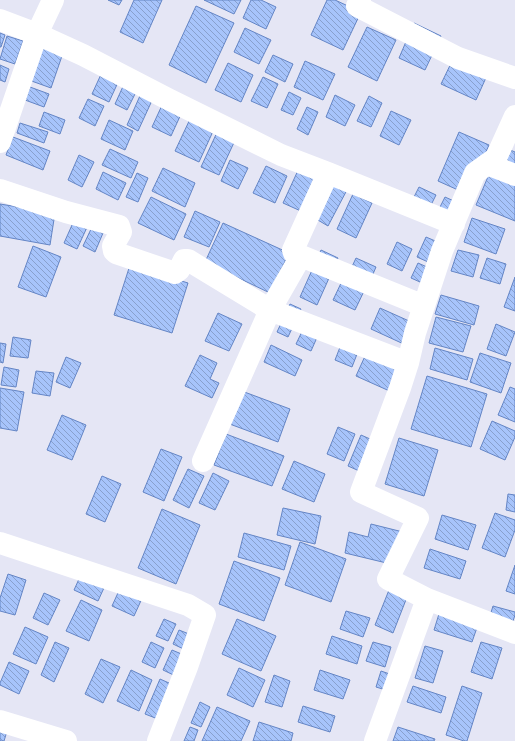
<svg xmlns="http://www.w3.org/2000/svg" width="515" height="741" viewBox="0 0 515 741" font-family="'Sofia Sans Condensed',sans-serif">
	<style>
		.building { fill: url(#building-back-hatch); stroke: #6485c5 }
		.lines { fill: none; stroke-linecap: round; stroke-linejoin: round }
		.minor { stroke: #fff; stroke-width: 22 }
	</style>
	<defs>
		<pattern id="building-back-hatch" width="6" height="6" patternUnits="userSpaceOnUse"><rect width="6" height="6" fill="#a7c4fb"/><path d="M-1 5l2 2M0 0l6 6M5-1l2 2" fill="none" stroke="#88a0cd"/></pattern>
	</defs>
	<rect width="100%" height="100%" fill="#e5e6f5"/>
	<!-- building -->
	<path class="building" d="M108,0H122L119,5Z
		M134,0H162L143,43L120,32Z
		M204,0H241L234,14Z
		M251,0H261L276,7L266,29L243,18Z
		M327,0H335L361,12L343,50L311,35Z
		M196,6L234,23L206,83L169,65Z
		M414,23L441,36L425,70L399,58Z
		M367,27L396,40L377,81L348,67Z
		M245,28L271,40L259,64L234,52Z
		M0,33L5,35L1,47H0Z
		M7,36L23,41L15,64L0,59Z
		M40,45L63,53L51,88L26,79Z
		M273,55L293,64L285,82L265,72Z
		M455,55L489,71L476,100L441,84Z
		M305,61L335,74L323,100L294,87Z
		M228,63L253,75L241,102L215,90Z
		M0,65L9,69L5,82L0,80Z
		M103,70L120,78L109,102L92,94Z
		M263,77L278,84L267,108L251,101Z
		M125,82L138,88L127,110L115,104Z
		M30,87L49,94L44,107L25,100Z
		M143,89L155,94L138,131L127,125Z
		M289,92L301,98L293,115L281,110Z
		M335,95L355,105L345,126L326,117Z
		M369,96L382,103L371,127L357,121Z
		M88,99L104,106L95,126L79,118Z
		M163,103L182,112L171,136L152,127Z
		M307,107L318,112L308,135L297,129Z
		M391,111L411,120L399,145L380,136Z
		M44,112L65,120L60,134L39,126Z
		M191,117L215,127L199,162L175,151Z
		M109,120L133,131L125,150L101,139Z
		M20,123L48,132L44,143L17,133Z
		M219,128L237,136L219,175L201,167Z
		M459,132L489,145L467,194L438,181Z
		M13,137L50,151L43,170L6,155Z
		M501,146L515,152V221L476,205Z
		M110,149L138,162L131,178L102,165Z
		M79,155L94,162L82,187L68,180Z
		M230,160L248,168L238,189L221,181Z
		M266,166L287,176L275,203L253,193Z
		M300,166L320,175L303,212L283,203Z
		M163,168L195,183L185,207L152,191Z
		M103,172L126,183L118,200L96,189Z
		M137,173L148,178L138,202L126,197Z
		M331,178L348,188L328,226L311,216Z
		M419,187L436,195L431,205L414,197Z
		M353,194L372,203L356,238L337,229Z
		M151,197L186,214L174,240L138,223Z
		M445,197L465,206L437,213Z
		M0,204L55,213L50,245L0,236Z
		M195,211L220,222L209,247L184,237Z
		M76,216L89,223L77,249L64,243Z
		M472,218L505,229L496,254L464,242Z
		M223,223L289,253L270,293L205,262Z
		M92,227L103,233L95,252L83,246Z
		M426,237L447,246L437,266L417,257Z
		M397,242L412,249L402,271L387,264Z
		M33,246L61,257L46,297L18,287Z
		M321,250L338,258L317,305L300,297Z
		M458,250L479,255L473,277L451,271Z
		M356,258L376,267L370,281L350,271Z
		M487,258L506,264L500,284L480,278Z
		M418,263L436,271L429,286L411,278Z
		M130,265L188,283L172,333L114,315Z
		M515,277V311L504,307Z
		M343,279L365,289L355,310L333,300Z
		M441,295L479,306L474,325L435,314Z
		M290,304L301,309L288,337L277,332Z
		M380,308L418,325L408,346L371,329Z
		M218,313L242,324L229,351L205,341Z
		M309,317L323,324L311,351L296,344Z
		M436,317L471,326L463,352L429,343Z
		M496,324L515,332L506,356L487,349Z
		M13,337L31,340L28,358L10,356Z
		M342,342L359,349L352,367L335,360Z
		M0,343L6,344L3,363L0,362Z
		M271,345L302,360L295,376L264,362Z
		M370,345L408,363L394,393L356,376Z
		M435,348L473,359L467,380L430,369Z
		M480,353L511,363L501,393L470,382Z
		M200,355L217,363L210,379L219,383L212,398L185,386Z
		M66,357L81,363L70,388L56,382Z
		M4,367L19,370L16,387L1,385Z
		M36,371L54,373L50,396L32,393Z
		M427,376L487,394L471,447L411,429Z
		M510,387L515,389V422L498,415Z
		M0,388L24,392L17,431L0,428Z
		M239,390L290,409L278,442L227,423Z
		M62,415L86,425L72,460L47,450Z
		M492,421L515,431V437L505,460L480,449Z
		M338,427L355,434L344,461L327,454Z
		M226,434L284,456L272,486L214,465Z
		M361,435L386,446L373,477L348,466Z
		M399,438L438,450L424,496L385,484Z
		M161,449L182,457L164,501L143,492Z
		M294,461L325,474L314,502L282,489Z
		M188,469L204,476L189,508L173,500Z
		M213,473L229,481L215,510L199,503Z
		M102,476L121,484L105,522L86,514Z
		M508,494L515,495V512L506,510Z
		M283,508L321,516L315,544L277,535Z
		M162,509L200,525L176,584L138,568Z
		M495,513L515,520V530L505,557L482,548Z
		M442,515L476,525L468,550L435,539Z
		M371,524L407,533L399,566L345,553L349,532L368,537Z
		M244,533L291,546L284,570L238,557Z
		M300,542L346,559L331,602L285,585Z
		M430,549L466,561L460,579L424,568Z
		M234,561L280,578L264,621L219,604Z
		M515,565V594L506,591Z
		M84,568L108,579L98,601L74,590Z
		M8,574L26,580L15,615L0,611V598Z
		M122,584L144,594L134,616L112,606Z
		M391,585L409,592L393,633L375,625Z
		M44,593L60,600L48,625L33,618Z
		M81,600L102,610L89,641L66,631Z
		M443,601L482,613L472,642L434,630Z
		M493,606L515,612V615L507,639L485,632Z
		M346,611L370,618L363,637L340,629Z
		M164,619L176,624L168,641L156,636Z
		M237,619L276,636L261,671L222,654Z
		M25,627L48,637L36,664L13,654Z
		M179,630L199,638L192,653L173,644Z
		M332,636L362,646L357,664L326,654Z
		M55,642L69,648L54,682L41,675Z
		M151,642L164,648L155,668L142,662Z
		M373,642L391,647L385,667L366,661Z
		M481,642L502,648L492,679L471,672Z
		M425,646L443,651L433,683L415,678Z
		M172,650L191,658L182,679L163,670Z
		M101,659L120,667L103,703L85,694Z
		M9,662L29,671L19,694L0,685V683Z
		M239,668L265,680L253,707L227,695Z
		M131,670L152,680L139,711L117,701Z
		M320,670L350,680L343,699L314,690Z
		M381,671L404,679L399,694L376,687Z
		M274,675L290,681L282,707L265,702Z
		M160,679L178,687L163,721L145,714Z
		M413,686L446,697L441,713L407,702Z
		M462,686L482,693L467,741H464L446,735Z
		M200,702L210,707L201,727L191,723Z
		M303,706L335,716L330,732L298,722Z
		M217,707L250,721L241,741H202Z
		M0,711L12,715L4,741H0Z
		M259,722L293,733L291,741H253Z
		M190,727L198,730L194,741H184Z
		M398,727L435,739L434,741H393Z"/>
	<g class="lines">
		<!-- minor -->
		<path class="minor" d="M360,0L357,6L458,58L515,78
			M0,20L37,34L83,55L168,99L281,155L328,173L454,224
			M515,116L496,158L475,173L442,251L415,333L408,363L400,388L361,492L418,518L388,579L427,599L515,633
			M0,142L37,34L53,0
			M487,164L515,175
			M0,190L66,212L119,226L121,232L113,246L114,251L116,253L175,273L179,270L184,260H188L270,310L301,256L294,253L293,250L328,173
			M301,256L424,306
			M203,461L270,310L408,363
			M0,543L188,605L205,615L187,667L158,741
			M0,721L66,741
			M375,741L427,599"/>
	</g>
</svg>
